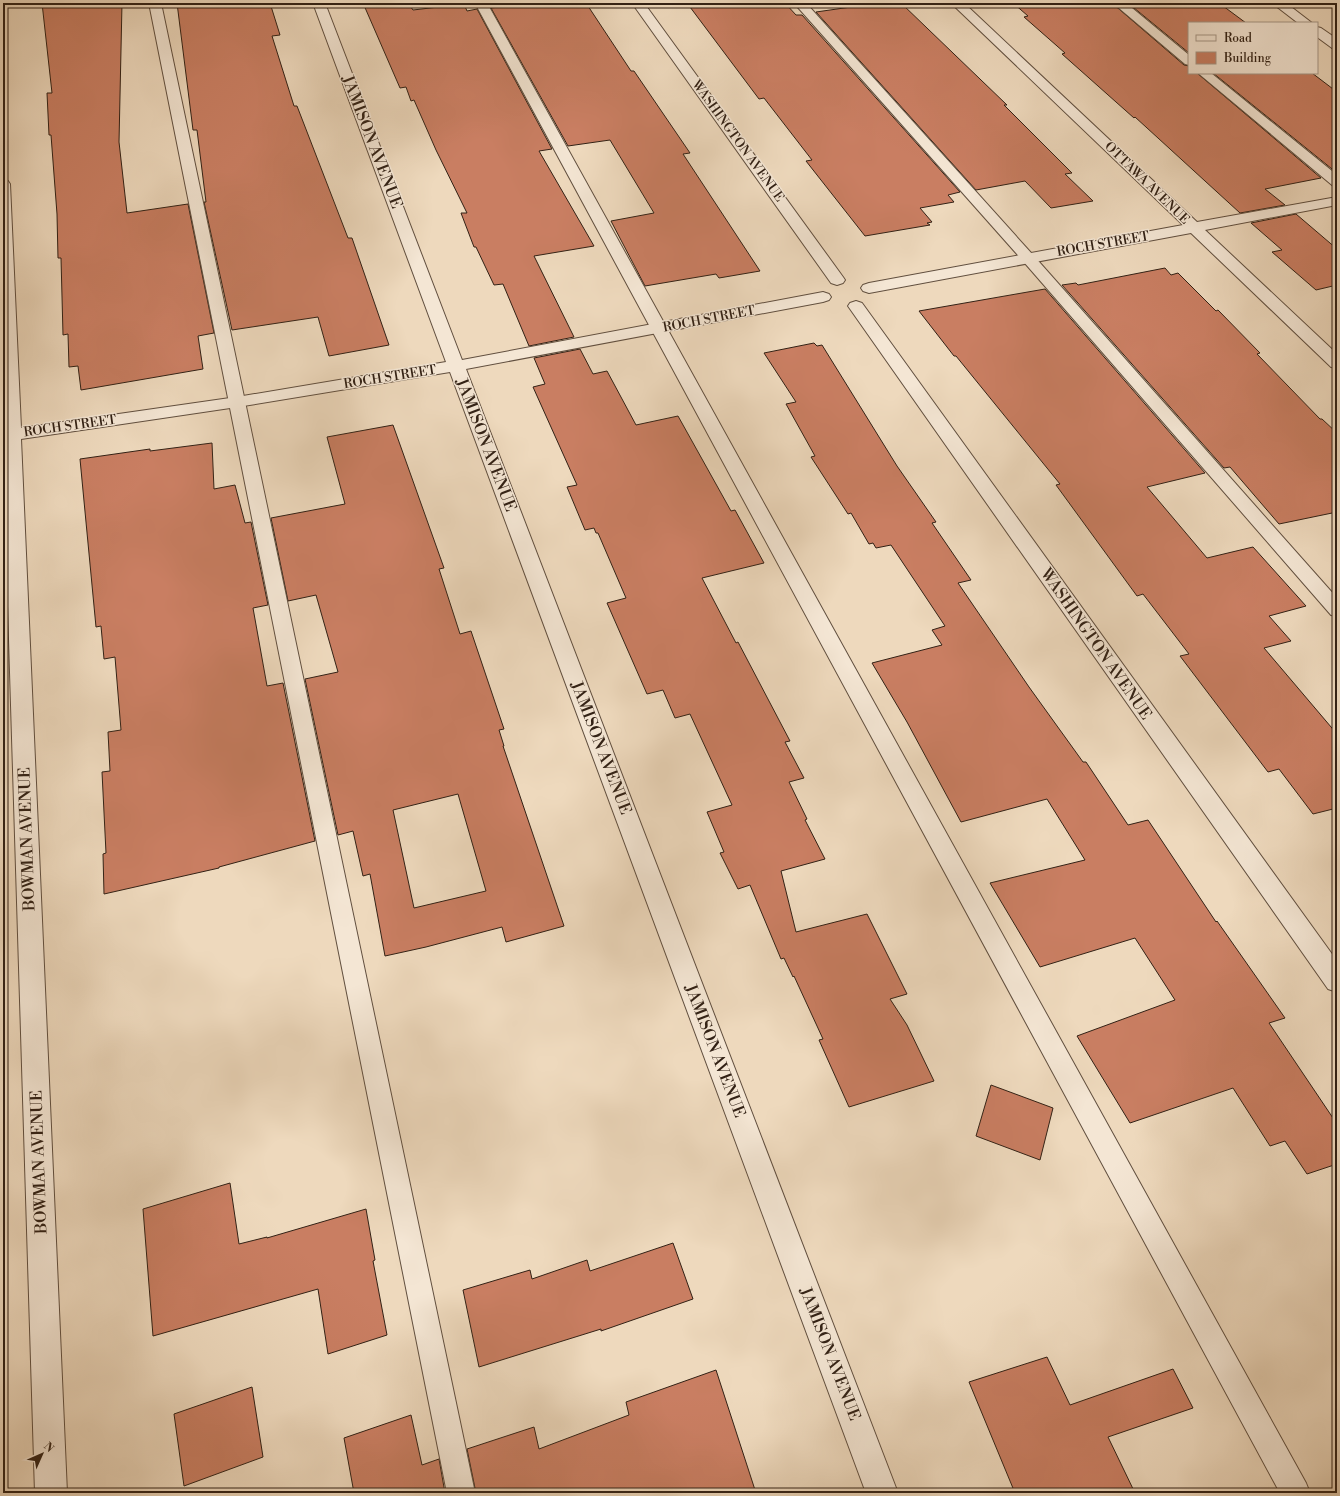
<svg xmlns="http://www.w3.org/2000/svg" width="1340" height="1496" viewBox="0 0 1340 1496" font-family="'Libre Bodoni',serif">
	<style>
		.building { fill: #c97e62; stroke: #322115; fill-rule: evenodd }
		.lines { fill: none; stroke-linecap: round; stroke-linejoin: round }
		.lane-casing { stroke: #614f3f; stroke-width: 2 }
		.street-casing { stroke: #614f3f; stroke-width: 2 }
		.lane { fill: #f4e6d4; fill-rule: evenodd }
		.street { fill: #f4e6d4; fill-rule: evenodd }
		.labels { text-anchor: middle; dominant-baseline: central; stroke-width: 3; stroke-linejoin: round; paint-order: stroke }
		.far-street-label { font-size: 13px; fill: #322115; stroke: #f4e6d4 }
		.street-label { font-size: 16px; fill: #322115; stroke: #f4e6d4 }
	</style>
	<rect width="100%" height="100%" fill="#eed9bd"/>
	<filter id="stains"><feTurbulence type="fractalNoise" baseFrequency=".005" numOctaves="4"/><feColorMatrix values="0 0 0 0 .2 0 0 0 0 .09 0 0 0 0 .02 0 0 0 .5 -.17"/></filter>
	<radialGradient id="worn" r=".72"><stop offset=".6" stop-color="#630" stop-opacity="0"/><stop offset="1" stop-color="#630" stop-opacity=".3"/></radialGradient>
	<!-- building -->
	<path class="building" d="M42,3H122L119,142L127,213L188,204L214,333L198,336L203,369L81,390L78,366L69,367L68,334L63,335L61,258H58L57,214L51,135H49L47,93H52Z
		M177,3H270L280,35L272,36L294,106H297L348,238H352L389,345L329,356L318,317L232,330L204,202H206L197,130H193Z
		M363,3H408L413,10L464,4L467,11L477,9L552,149L539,151L594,246L534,256L574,337L529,346L503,284L494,285L476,247H474L461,213H467L436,150L414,100L411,101L406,87L400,88Z
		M548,3H586L631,71H634L690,153L683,154L760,271L719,278L716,274L645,286L611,221L654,213L610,140L568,146L491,8L522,4L523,6Z
		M687,3H785L796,15H802L960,192L948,195L954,202L920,208L932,222L927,223L930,225L865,236L806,161L812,160L764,98L759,99Z
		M879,3H901L1007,105H1004L1072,173L1065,174L1093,201L1051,208L1025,181L976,190L816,12Z
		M1013,3H1112L1184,65L1189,66V73H1197L1321,178L1265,189L1285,205L1240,213L1135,117L1134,118L1062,54L1065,53L1024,17L1028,16Z
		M1128,3H1219L1246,23H1189V53Z
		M1213,73H1312L1337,92V173Z
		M1296,214L1337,249V285L1316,290L1272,252L1282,250L1251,223Z
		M1165,268L1171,275L1178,273L1216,311L1218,310L1260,353L1257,354L1320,419H1322L1337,433V512L1279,524L1230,467L1224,468L1062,285L1076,283L1078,285Z
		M1045,289L1205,473L1147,487L1207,558L1253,547L1306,606L1269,616L1291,641L1264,648L1337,734V808L1313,814L1279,769L1268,772L1180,656L1189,654L1143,594L1137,596L1056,485L1060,484L956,356H954L919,311Z
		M814,343L817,346L822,345L897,466L936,522L932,523L971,580L958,583L1029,687L1083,762H1086L1128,825L1148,820L1216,922L1217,921L1285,1018L1269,1023L1337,1124V1164L1307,1174L1285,1141L1270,1146L1233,1088L1130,1123L1077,1036L1175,1000L1135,938L1040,967L990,883L1085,860L1047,799L961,822L907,722L872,663L942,645L932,630L945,626L891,545L876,548L873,543L869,544L851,513L848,514L811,457L815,456L786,404L796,402L764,353Z
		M580,349L593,374L607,371L636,425L678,416L731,511L735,510L764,563L702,578L736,643L738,642L790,741L785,742L804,778L789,782L807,819L805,820L825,859L781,871L796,932L867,914L907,994L890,999L907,1025L934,1081L849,1107L819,1040L823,1039L794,976L793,977L784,958L781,959L750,885L738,889L720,853L724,852L707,812L732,805L690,714L675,718L663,690L647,694L607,603L626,598L598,533H596L594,528L585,530L567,487L577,485L533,387L545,384L534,358Z
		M393,425L444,568L439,569L460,634L471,631L504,729L499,730L504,746H503L564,926L506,942L502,927L426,947L385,956L370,874L363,876L353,831L338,835L305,679L338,672L316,595L288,601L271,518L345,504L327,437ZM458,794L486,891L414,908L393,810Z
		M212,443L214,489L235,485L245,523L251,522L268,605L253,608L267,686L283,683L315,841L219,867V868L104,894L103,854L106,853L102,772L110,771L108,732L121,730L115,657L104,659L101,626L96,627L80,459L150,449V451Z
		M991,1085L1053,1108L1040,1160L976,1136Z
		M230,1183L239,1244L267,1237V1238L366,1209L375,1260L373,1261L387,1335L328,1354L318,1289L153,1336L143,1209Z
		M673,1243L693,1299L601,1331V1329L479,1367L463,1290L530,1270L532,1279L587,1260L590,1271Z
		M1047,1357L1070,1405L1173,1369L1193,1408L1108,1437L1135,1493H1015L969,1382Z
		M716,1370L756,1493H476L467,1449L534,1427L539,1449L629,1415L626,1402Z
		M252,1387L263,1457L184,1486L174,1414Z
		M411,1415L422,1465L439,1459L445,1493H354L344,1438Z"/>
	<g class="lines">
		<!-- lane casing -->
		<g class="lane-casing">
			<path id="lane" d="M149,3H161L475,1493H447Z
				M475,3H487L1306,1483L1310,1493H1280Z
				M794,3H806L1033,255L1337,598V616L1331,615L1023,261Z
				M1113,3H1126L1189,55V65L1185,64Z
				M1198,73H1211L1337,175V186L1332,185Z"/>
		</g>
		<!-- street casing -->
		<g class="street-casing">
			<path id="street" d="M313,3H325L462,360L823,292L829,294L831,297L829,300L823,302L466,369L898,1493H866L450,372L237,407L21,439L67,1493H35L3,442V180L8,181L10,184L21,428L237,397L446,362Z
				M632,3H644L843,277L845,280L843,283L837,285L831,283Z
				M951,3H964L1197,222L1337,197V205L1205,230L1337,354V368L1331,367L1191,233L869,293L863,291L861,288L863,285L869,283L1183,225Z
				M1272,3H1286L1312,23H1298Z
				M1317,27L1321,28L1337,39V49L1332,48L1317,37Z
				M856,301L862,303L1337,961V992L1328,989L848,306L850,303Z"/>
		</g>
		<!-- lane -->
		<use href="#lane" class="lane"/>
		<!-- street -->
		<use href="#street" class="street"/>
	</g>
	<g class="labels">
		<!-- far-street labels -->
		<g class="far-street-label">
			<text transform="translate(738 141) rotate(54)">WASHINGTON AVENUE</text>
			<text transform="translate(1147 183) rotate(44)">OTTAWA AVENUE</text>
			<text transform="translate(1103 244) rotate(-10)">ROCH STREET</text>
			<text transform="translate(709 319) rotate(-11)">ROCH STREET</text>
			<text transform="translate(390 377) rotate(-9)">ROCH STREET</text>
			<text transform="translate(70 426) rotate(-8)">ROCH STREET</text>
		</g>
		<!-- street labels -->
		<g class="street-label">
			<text transform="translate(372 142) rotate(69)">JAMISON AVENUE</text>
			<text transform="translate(486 445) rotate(69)">JAMISON AVENUE</text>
			<text transform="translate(1096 644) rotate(55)">WASHINGTON AVENUE</text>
			<text transform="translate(601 748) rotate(69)">JAMISON AVENUE</text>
			<text transform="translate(27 839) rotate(-92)">BOWMAN AVENUE</text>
			<text transform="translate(715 1051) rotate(69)">JAMISON AVENUE</text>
			<text transform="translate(39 1162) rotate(-92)">BOWMAN AVENUE</text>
			<text transform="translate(830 1354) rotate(69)">JAMISON AVENUE</text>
		</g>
	</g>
	<!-- margin -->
	<rect width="1340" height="1496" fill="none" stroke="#eed9bd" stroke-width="16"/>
	<rect x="4" y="4" width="1332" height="1488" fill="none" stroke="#322115" stroke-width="2"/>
	<rect x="8" y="8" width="1324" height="1480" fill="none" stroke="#322115"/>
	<!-- legend -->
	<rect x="1188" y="22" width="130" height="52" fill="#f4e6d4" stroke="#a69788"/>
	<rect x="1196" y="35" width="20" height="6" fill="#f4e6d4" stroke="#a69788"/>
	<text x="1224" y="42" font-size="12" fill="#322115">Road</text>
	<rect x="1196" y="52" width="20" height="12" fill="#c97e62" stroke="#a69788"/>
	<text x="1224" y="62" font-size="12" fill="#322115">Building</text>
	<!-- north arrow -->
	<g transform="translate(42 1454) rotate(45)" stroke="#f4e6d4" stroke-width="3" paint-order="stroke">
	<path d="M0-3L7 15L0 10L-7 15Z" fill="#322115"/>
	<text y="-6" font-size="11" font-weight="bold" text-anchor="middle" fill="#322115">N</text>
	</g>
	<rect width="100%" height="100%" filter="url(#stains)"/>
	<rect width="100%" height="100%" fill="url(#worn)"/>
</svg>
